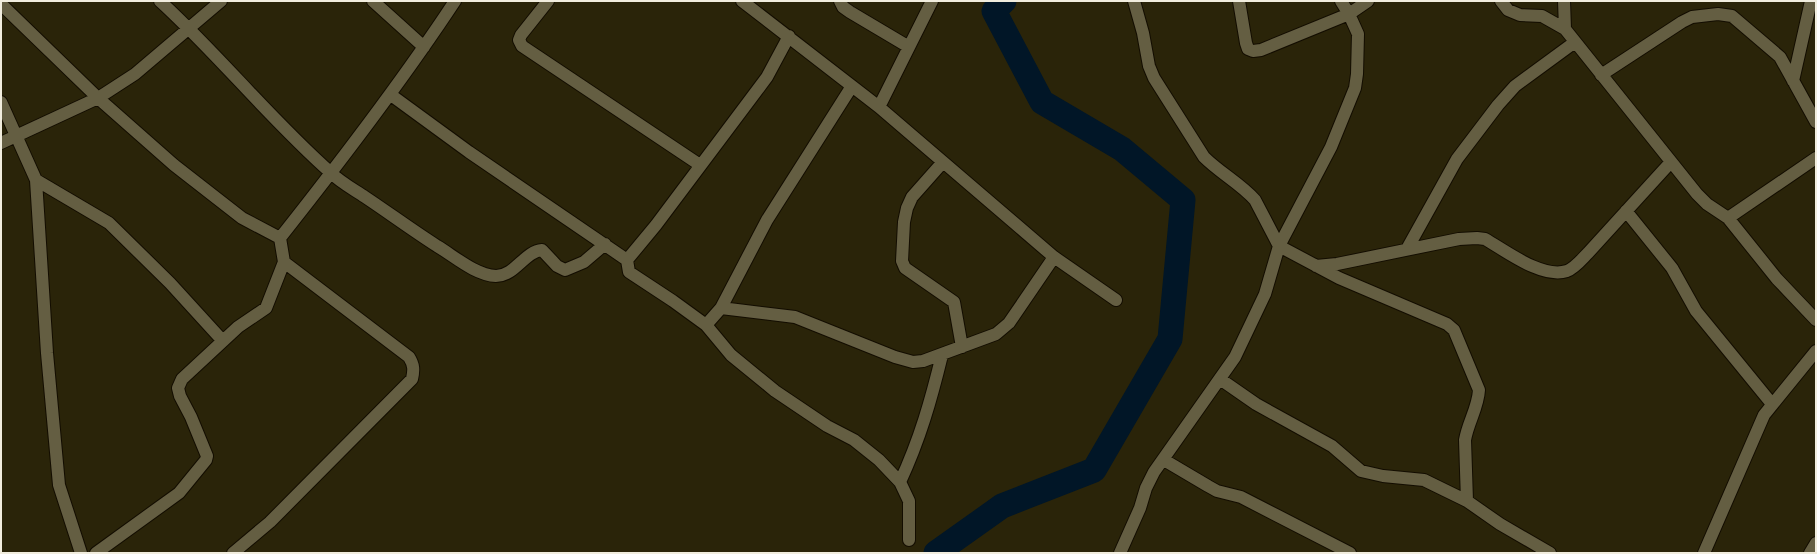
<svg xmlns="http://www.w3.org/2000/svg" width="1817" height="554" viewBox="0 0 1817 554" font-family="'Crimson Pro',serif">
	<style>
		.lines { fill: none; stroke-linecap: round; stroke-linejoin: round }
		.river { stroke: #011627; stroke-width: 25 }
		.minor-casing { stroke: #130d00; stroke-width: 14 }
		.minor { stroke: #645e42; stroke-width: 12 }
	</style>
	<rect width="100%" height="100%" fill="#2a2409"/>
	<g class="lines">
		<!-- river -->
		<path class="river" d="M936,553L1002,506L1094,470L1170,339L1183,200L1122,149L1042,102L994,11L1004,1"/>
		<!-- minor casing -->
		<g class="minor-casing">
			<path id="minor" d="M160,1C219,55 270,119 330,172C340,182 353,189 365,197C389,213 412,230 437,246C454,256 475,275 496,276C515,276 525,251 542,250L557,266L565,270L584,262L605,244
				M373,1L424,47
				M548,1L521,35L519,40L522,46L700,165
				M742,1L879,107L1054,257L1116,300
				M840,1L843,7L850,12L909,47
				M1134,1L1143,33L1149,66L1154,78L1204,157C1220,173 1241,184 1255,200L1279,246L1339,278L1447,324L1454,330L1479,390C1478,408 1468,422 1465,440L1467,501
				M1239,1L1246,43L1248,49L1253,51L1261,50L1349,14L1368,1
				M1501,1L1508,10L1520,15L1542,16L1565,29
				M1564,1L1565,29L1697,194L1707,204L1728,218L1777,279L1816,320
				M1,4L98,98L174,165L242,218L280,238
				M789,36L767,77L656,225L627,260L629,272L673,301L706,325L731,355L775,391L827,426L854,440L879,460L900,482L909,501V540
				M1601,75L1682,22L1692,17L1718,14L1732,16L1780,57L1816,122
				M1793,81L1811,1
				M391,95L469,152L627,260
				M1,102L36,180L47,353L59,485L81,553
				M879,107L932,1
				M1,143L98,98L135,74L221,1
				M943,162L912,197L907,208L904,222L902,261L905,268L954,302L962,347
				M36,180L109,223L170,283L222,340
				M1626,211L1672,268L1696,311L1772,404
				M1728,218L1816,158
				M1407,249L1457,159L1498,105L1515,86L1575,42
				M1316,266L1337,264L1459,239L1477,238L1485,239C1506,251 1542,279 1567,271C1575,268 1582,259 1588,253L1670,163
				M721,308L795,317L895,357L913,362L923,361L996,334L1009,323L1054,257
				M706,325L721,308L767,220L852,86
				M1220,379L1256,404L1332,446L1361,471L1383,476L1424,480L1467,501L1500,524L1550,553
				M1164,460L1208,486L1217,491L1241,497L1350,553
				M900,482C920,439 931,400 942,355
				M96,553L179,493L206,460L207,456L191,417L180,396L178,388L182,379L238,327L266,308L284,262L280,238C341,161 401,83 455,1
				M233,553L270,522L412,379C414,370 414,365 409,357L284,262
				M1120,553L1140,508L1146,488L1154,472L1235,357L1265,294L1279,246L1331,147L1355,88L1357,74L1358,34L1349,14L1341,1
				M1704,553L1764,415L1816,351
				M1810,553L1816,543"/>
		</g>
		<!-- minor -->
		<use href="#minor" class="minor"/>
	</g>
	<!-- border -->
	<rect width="1817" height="554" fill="none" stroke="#f1edde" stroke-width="4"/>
</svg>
